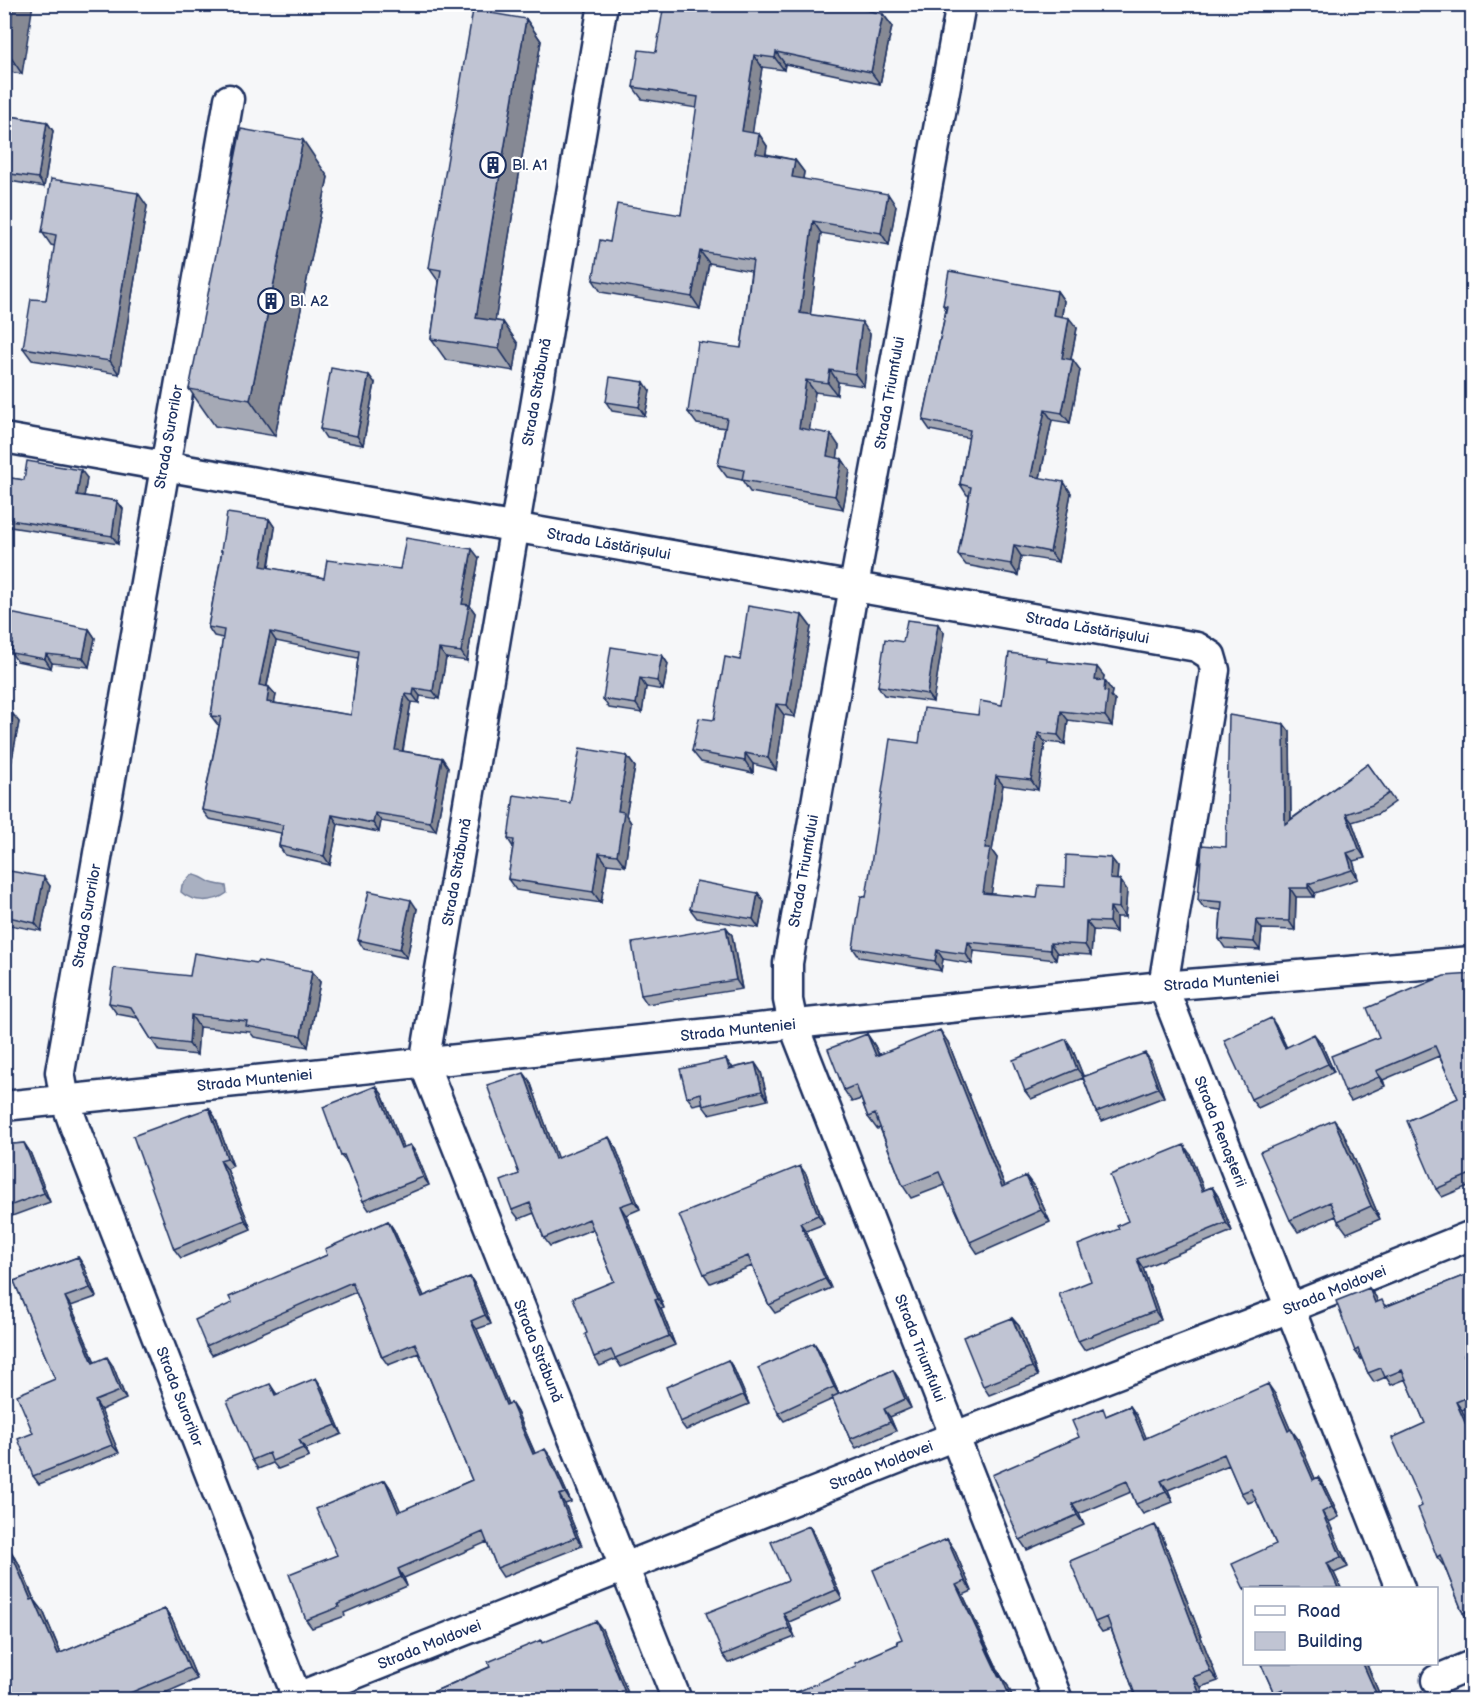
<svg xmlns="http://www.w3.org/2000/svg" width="1477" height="1704" viewBox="0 0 1477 1704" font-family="'Balsamiq Sans',sans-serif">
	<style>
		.water { fill: #a9b0c1; stroke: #707c99; stroke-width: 1.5 }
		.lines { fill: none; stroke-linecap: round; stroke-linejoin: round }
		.street-casing { stroke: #1b2f5e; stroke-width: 33 }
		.street { stroke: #fff; stroke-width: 28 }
		.wall { fill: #a5a9b5; stroke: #1b2f5e; stroke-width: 1.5; fill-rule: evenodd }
		.shaded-wall { fill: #868994; stroke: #1b2f5e; stroke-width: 1.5 }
		.building { fill: #c0c4d3; stroke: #1b2f5e; stroke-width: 1.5; fill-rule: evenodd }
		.labels { text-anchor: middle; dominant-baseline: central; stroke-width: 4.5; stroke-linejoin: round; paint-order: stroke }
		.poi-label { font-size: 15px; fill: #1b2f5e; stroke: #fff; text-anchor: start }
		.street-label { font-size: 15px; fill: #1b2f5e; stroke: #fff }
	</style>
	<rect width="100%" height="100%" fill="#f6f7f9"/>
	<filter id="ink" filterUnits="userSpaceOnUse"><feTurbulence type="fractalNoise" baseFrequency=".0167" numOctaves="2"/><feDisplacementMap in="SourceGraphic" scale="12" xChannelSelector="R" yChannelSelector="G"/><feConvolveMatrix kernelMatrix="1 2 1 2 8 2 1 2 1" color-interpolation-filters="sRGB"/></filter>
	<g filter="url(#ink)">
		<!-- water -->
		<path class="water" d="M191,875C202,874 206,883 216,884C219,885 223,885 226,886L227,893C214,903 193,903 181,892L182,885Z"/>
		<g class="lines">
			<!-- street casing -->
			<g class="street-casing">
				<g id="street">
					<path id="s1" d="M603,4L424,1064L677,1700"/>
					<path id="s2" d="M961,4L854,586L788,963V1000L793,1024L1058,1700"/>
					<path id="s3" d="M229,99L60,1072L65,1100L75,1128L298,1700"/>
					<path id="s4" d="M4,438L1197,647L1211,656L1215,670L1163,986L1400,1588"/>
					<path id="s5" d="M4,1106L1163,986L1472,961"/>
					<path d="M1436,1680L1472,1665"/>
					<path id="s6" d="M290,1700L955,1436L1290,1308L1472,1235"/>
				</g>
			</g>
			<!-- street -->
			<use href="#street" class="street"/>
		</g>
		<!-- wall -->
		<path class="wall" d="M4,4L22,74L4,71Z
			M883,14L892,26L880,84L785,64L784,70L762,67L752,133L759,134L767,146L766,154L795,160L804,172L803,179L896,206L889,245L821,233L810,315L870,334L864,386L838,382L837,395L815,392L809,430L839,446L837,458L842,459L850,471L843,509L750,492L742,480L727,477L718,465L725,428L697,424L688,412L741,348L751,271L709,263L700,309L601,292L593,280L610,242L681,215L697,108L642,99L633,87L656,52Z
			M526,19L541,41L495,321L503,322L518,344L514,371L446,360L431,339L439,282L429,268Z
			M4,115L47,122L53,131L44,187L4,180Z
			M328,177L275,436L215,426L189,389Z
			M147,206L119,374L32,360L23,348L46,300L55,246L51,245L42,232Z
			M1057,291L1064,301L1062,317L1077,328L1071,359L1080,370L1070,423L1052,420L1040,478L1071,493L1058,562L1021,556L1018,575L966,565L958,555L969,495H967L960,484L969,438L930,430L923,420L946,310L943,305Z
			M375,383L363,445L326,438L320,429Z
			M650,391L645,416L612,411L606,402Z
			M4,477L24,480L87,478L84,496L117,501L123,509L118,544L4,526Z
			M269,519L275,528L269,568L324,578L400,569L479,558L470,606L475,613L467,661L446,658L439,699L420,696L419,703L411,702L403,751L442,758L448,767L436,831L381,821L379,832L338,824L330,865L285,855L279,846L281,833L209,819L202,810L219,725L217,724L211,716L223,638L214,636L208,627L222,552L221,551ZM276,641L358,658L351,715L274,703L276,695L267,686Z
			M802,615L811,627L795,717L784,715L776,770L753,764V773L701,762L692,751L714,720L740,660Z
			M89,629L95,638L89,667L52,663L51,668L17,661L11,653L12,649L5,640Z
			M944,633L933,702L884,695L878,686L903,642Z
			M662,655L668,664L663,690L646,687L642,713L609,708L603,699Z
			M1049,661L1104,676L1103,681L1112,691L1111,696L1115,701L1112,726L1068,720L1065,744L1045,742L1038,790L1003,785L992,851L997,858L991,894L1037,898L1065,887L1111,858L1118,867L1117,880H1120L1127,890L1125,917H1116V932L1093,930L1091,955L1057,953L1056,960L974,951L972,964L943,959L941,971L859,957L853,948L866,897L919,743L1002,705Z
			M4,712L19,722L11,764L6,763L4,769Z
			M1290,732L1291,819L1368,764L1395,802L1378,814L1352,822L1365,858L1353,861L1358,879L1315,893L1314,897H1296L1295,930L1262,929L1260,950L1225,948L1219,939L1221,910L1204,908L1198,900L1226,847Z
			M627,756L635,767L626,815L631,823L625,866L607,864L601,903L516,890L508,879L513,847L508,839L570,803Z
			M4,870L50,886L41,931L4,924Z
			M758,893L764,902L759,928L697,918L690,909Z
			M417,909L407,958L364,949L358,940Z
			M726,927L732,935L742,989L647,1004L641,995Z
			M1473,974V1184L1442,1197L1436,1189L1458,1098L1439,1056L1383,1080L1385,1086L1351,1101L1345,1092L1379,1037Z
			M190,976L320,982L308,1047L254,1037L250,1032L199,1027L197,1055L159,1051L138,1018L117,1014L109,1003Z
			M1277,1027L1287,1048L1321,1043L1334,1072L1258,1108L1251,1099Z
			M867,1034L875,1046L879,1054L948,1042L1005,1186L1035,1188L1050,1222L978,1254L970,1242L945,1185L911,1198L903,1186L880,1128L877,1129L868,1117L861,1099L852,1102L844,1090Z
			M1072,1048L1083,1076L1151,1061L1164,1097L1102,1121L1096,1112L1083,1078L1031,1099L1025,1091Z
			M755,1063L761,1072L768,1100L709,1114L703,1106L702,1103L693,1105L687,1097L732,1067V1068Z
			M530,1081L557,1158L615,1146L640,1209L626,1215L664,1308L661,1309L675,1345L621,1367L616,1359L600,1366L594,1357L587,1333L614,1281L593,1229L550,1246L544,1238L534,1213L519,1219L512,1210L519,1174Z
			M376,1086L382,1094L403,1148L410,1145L416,1153L429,1185L369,1210L363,1201L348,1164L341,1156Z
			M209,1108L215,1117L233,1166L227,1169L251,1229L181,1258L174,1249Z
			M1343,1132L1380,1219L1347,1233L1338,1221L1336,1216L1298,1232L1290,1220Z
			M24,1143L30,1152L50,1202L4,1219V1145Z
			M1190,1154L1204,1190L1212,1187L1218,1196L1232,1231L1143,1268L1161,1320L1084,1350L1078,1341L1091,1281L1119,1229L1128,1221Z
			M806,1174L824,1224L806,1231L831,1288L775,1313L769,1305L752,1266L710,1283L704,1274Z
			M388,1221L394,1230L424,1296L470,1277L476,1286L491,1324L477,1329L508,1404L511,1403L517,1412L535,1453L551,1457L571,1502L565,1504L582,1546L503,1577L497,1568L487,1542L404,1578L407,1586L344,1613L345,1616L312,1628L306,1620L337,1555L385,1480L391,1489L400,1512L472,1480L419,1353L388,1365L382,1357L356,1292L212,1355L206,1346L232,1303L327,1255Z
			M78,1257L84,1266L96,1297L71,1306L95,1362L113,1366L126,1399L101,1410L119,1453L39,1484L33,1476L55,1379L14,1281Z
			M1473,1272V1362L1470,1363L1473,1368V1406L1462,1410L1473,1435V1620L1469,1622L1463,1613L1444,1565H1443L1437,1557L1422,1506L1425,1423L1406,1379L1391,1385L1386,1377L1374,1382L1368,1373L1362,1359H1361L1355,1351L1369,1288L1376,1297L1377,1302L1387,1306Z
			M1012,1318L1019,1326L1038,1376L989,1395L983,1386Z
			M814,1343L820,1352L839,1394L893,1370L899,1379L911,1408L890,1417L896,1431L856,1448L850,1439L833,1399L784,1421L778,1413Z
			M728,1360L734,1369L749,1404L686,1430L680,1422Z
			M322,1387L342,1434L306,1449L309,1457L278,1469L273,1463L258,1469L252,1460L276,1393L277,1394Z
			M1275,1394L1290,1429L1298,1439L1315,1479L1318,1477L1325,1487L1339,1517L1329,1522L1348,1567L1334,1573L1341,1588H1245L1276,1544L1256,1500L1248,1503L1241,1493L1229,1465L1168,1490L1173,1502L1143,1514L1136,1504L1131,1492L1079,1514L1084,1525L1027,1550L1020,1540L1079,1437L1108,1415L1130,1406L1137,1416L1146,1438Z
			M809,1526L815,1535L842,1599L789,1622L795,1637L729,1663L723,1655L788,1580Z
			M1162,1536L1218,1681L1201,1687L1205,1700H1137L1111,1629L1102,1632L1095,1622Z
			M947,1539L954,1549L972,1591L963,1595L1001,1676L1008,1686L856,1666L898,1644L902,1639Z
			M10,1550L18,1562L34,1599L43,1611L61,1653L165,1609L173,1621L197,1679L149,1700H4Z
			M602,1629L630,1698L627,1700H415L543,1643Z
			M1261,1664H1371L1367,1665L1382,1700H1279L1274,1693Z"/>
		<!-- shaded-wall -->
		<path class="shaded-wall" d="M13,4H33L22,74L6,50Z
			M883,14L892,26L880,84L871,72Z
			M526,19L541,41L492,340L476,318Z
			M776,52L785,64L784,70L775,58Z
			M754,55L762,67L751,143L742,131Z
			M47,122L53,131L44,187L38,178Z
			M759,134L767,146L764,165L756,153Z
			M303,140L328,177L275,436L250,400Z
			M795,160L804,172L801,190L792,177Z
			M138,193L147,206L119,374L110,361Z
			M888,194L896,206L889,245L881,233Z
			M813,221L821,233L809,325L800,313Z
			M700,251L709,263L700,309L692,297Z
			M1057,291L1064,301L1060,326L1053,315Z
			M1069,318L1077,328L1069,368L1062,358Z
			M503,322L518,344L514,371L499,349Z
			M862,322L870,334L864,386L855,374Z
			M1073,360L1080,370L1070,423L1062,413Z
			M830,370L838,382L837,395L828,383Z
			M369,375L375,383L363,445L357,436Z
			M806,380L815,392L808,440L799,428Z
			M644,382L650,391L645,416L639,407Z
			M1045,410L1052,420L1038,487L1031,476Z
			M831,434L839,446L836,468L827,456Z
			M842,459L850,471L843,509L835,496Z
			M81,470L87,478L83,503L77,495Z
			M1064,482L1071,493L1058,562L1050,552Z
			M117,501L123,509L118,544L112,536Z
			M269,519L275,528L267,575L261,566Z
			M1014,545L1021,556L1018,575L1011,564Z
			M472,549L479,558L470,606L475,613L467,661L461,652L462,604Z
			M802,615L811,627L795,717L787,705Z
			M938,624L944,633L933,702L927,694Z
			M89,629L95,638L89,667L83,658Z
			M270,632L276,641L265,694L259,685Z
			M439,649L446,658L439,699L433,691Z
			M46,654L52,663L51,668L45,659Z
			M662,655L668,664L663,690L657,681Z
			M1097,667L1104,676L1101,690L1095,680Z
			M640,678L646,687L642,713L636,704Z
			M1105,681L1112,691L1111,696L1115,701L1112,726L1105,716L1104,691Z
			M269,687L276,695L273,710L267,702Z
			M414,688L420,696L419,703L413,695Z
			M405,694L411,702L401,759L395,750Z
			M776,704L784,715L776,770L768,758Z
			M1061,711L1068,720L1065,744L1058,735Z
			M13,714L19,722L11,764L5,756Z
			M1284,724L1290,732L1291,832L1285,824Z
			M1038,733L1045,742L1038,790L1031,780Z
			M745,753L753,764V773L745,761Z
			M627,756L635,767L626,815L631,823L625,866L617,855L618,811Z
			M442,758L448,767L436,831L430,822Z
			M996,776L1003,785L992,851L997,858L990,902L983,893L985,848Z
			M375,813L381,821L379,832L373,823Z
			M1346,814L1352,822L1365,858L1359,849Z
			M332,815L338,824L330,865L324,856Z
			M599,853L607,864L601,903L593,892Z
			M1347,853L1353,861L1358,879L1352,870Z
			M1111,858L1118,867L1116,889L1110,879Z
			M44,877L50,886L41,931L35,923Z
			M1120,880L1127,890L1125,917L1119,908Z
			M1308,884L1315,893L1314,897L1308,888Z
			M1290,888L1296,897L1295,930L1289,921Z
			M758,893L764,902L759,928L753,919Z
			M411,900L417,909L407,958L400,949Z
			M1110,907L1116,917V932L1109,922Z
			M1256,920L1262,929L1260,950L1254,942Z
			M1086,921L1093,930L1091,955L1085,945Z
			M726,927L732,935L742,989L736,980Z
			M968,942L974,951L972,964L966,954Z
			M1050,943L1057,953L1056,960L1050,950Z
			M937,950L943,959L941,971L935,961Z
			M312,971L320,982L308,1047L301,1036Z
			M191,1015L199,1027L197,1055L189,1044Z
			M1271,1018L1277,1027L1291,1057L1285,1048Z
			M940,1030L948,1042L1010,1199L1002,1187Z
			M867,1034L875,1046L884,1068L876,1056Z
			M1314,1034L1321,1043L1334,1072L1328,1064Z
			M1066,1039L1072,1048L1084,1078L1077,1069Z
			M1145,1053L1151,1061L1164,1097L1158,1088Z
			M726,1059L732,1067L735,1078L729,1069Z
			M755,1063L761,1072L768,1100L762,1091Z
			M1376,1071L1383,1080L1385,1086L1379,1077Z
			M524,1073L530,1081L561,1168L555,1159Z
			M376,1086L382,1094L407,1157L401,1148Z
			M209,1108L215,1117L233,1166L227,1158Z
			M1334,1120L1343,1132L1380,1219L1371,1206Z
			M609,1137L615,1146L640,1209L634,1201Z
			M24,1143L30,1152L50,1202L44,1193Z
			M410,1145L416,1153L429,1185L423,1177Z
			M1184,1145L1190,1154L1208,1200L1202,1191Z
			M220,1160L227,1169L251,1229L245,1220Z
			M800,1166L806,1174L824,1224L818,1215Z
			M1026,1176L1035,1188L1050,1222L1041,1210Z
			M1212,1187L1218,1196L1232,1231L1226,1223Z
			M620,1206L626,1215L664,1308L658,1299Z
			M388,1221L394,1230L428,1305L422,1297Z
			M800,1223L806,1231L831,1288L825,1279Z
			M78,1257L84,1266L96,1297L90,1288Z
			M1137,1259L1143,1268L1161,1320L1155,1311Z
			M470,1277L476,1286L491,1324L485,1315Z
			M1369,1288L1376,1297L1381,1311L1375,1303Z
			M65,1297L71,1306L99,1372L93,1363Z
			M655,1300L661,1309L675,1345L669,1336Z
			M1012,1318L1019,1326L1038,1376L1032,1367Z
			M471,1321L477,1329L512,1414L506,1405Z
			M814,1343L820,1352L840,1396L834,1387Z
			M1464,1355L1473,1368V1374Z
			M107,1357L113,1366L126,1399L120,1391Z
			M728,1360L734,1369L749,1404L743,1395Z
			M893,1370L899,1379L911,1408L905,1399Z
			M316,1378L322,1387L342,1434L336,1425Z
			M270,1384L276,1393L281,1404L275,1395Z
			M1268,1384L1275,1394L1295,1440L1288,1431Z
			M95,1401L101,1410L119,1453L112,1445Z
			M1456,1402L1462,1410L1473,1435V1441Z
			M511,1403L517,1412L539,1463L533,1454Z
			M1130,1406L1137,1416L1151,1449L1144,1439Z
			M884,1409L890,1417L896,1431L890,1422Z
			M1291,1429L1298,1439L1320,1490L1313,1480Z
			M299,1440L306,1449L309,1457L303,1448Z
			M545,1449L551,1457L571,1502L565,1493Z
			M1318,1477L1325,1487L1339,1517L1332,1507Z
			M385,1480L391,1489L405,1521L398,1512Z
			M1161,1481L1168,1490L1173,1502L1166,1492Z
			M559,1495L565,1504L582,1546L576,1537Z
			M1072,1504L1079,1514L1084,1525L1077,1515Z
			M1322,1512L1329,1522L1348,1567L1341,1557Z
			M1155,1525L1162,1536L1218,1681L1210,1671Z
			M809,1526L815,1535L842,1599L836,1590Z
			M947,1539L954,1549L972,1591L965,1581Z
			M10,1550L18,1562L39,1612L31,1600Z
			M1327,1563L1334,1573L1341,1588H1338Z
			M398,1569L404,1578L407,1586L401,1577Z
			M956,1585L963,1595L1001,1676L1008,1686L1014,1700H1011Z
			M34,1599L43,1611L66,1666L58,1654Z
			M165,1609L173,1621L197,1679L189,1668Z
			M783,1613L789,1622L795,1637L789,1628Z
			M596,1621L602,1629L630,1698L624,1690Z
			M1363,1664H1366L1367,1665L1382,1700H1379Z
			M1193,1677L1201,1687L1205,1700H1202Z"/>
		<!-- building -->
		<path class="building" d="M4,4H13L6,50H4Z
			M664,4H840L883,14L871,72L776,52L775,58L754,55L742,131L759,134L756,153L795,160L792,177L888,194L881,233L813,221L800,313L862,322L855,374L830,370L828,383L806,380L799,428L831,434L827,456L842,459L835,496L742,480L744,470L718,465L727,418L688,412L698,342L741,348L753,260L700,251L692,297L593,280L600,240L610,242L617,204L681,215L698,97L633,87L639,50L656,52Z
			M473,10L526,19L476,318L503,322L499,349L431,339L441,270L429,268Z
			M4,115L47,122L38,178L4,173Z
			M241,129L303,140L250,400L189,389Z
			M51,179L138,193L110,361L23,348L31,299L46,300L56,235L42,232Z
			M949,271L1057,291L1053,315L1069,318L1062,358L1073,360L1062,413L1045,410L1031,476L1064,482L1050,552L1014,545L1011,564L958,555L971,487L960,484L970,430L923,420L947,306L943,305Z
			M331,368L369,375L357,436L320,429Z
			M610,377L644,382L639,407L606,402Z
			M27,461L81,470L77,495L117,501L112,536L4,519V477L24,480Z
			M227,513L269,519L261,566L324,578L327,560L400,569L406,538L472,549L462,604L469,605L461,652L439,649L433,691L414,688L413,695L405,694L395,750L442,758L430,822L375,813L373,823L332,815L324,856L279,846L283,825L202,810L221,717L211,716L224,630L208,627L222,551H221ZM270,632L359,651L351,715L267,702L269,687L259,685Z
			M748,606L802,615L787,705L776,704L768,758L745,753V761L692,751L699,718L714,720L725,657L740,660Z
			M10,613L89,629L83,658L46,654L45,659L11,653L13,641L5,640Z
			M907,620L938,624L927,694L878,686L885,639L903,642Z
			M611,647L662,655L657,681L640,678L636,704L603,699Z
			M1009,653L1047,658V661L1097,667L1095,680L1105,681L1104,691L1108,692L1105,716L1061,711L1058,735L1038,733L1031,780L996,776L985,848H990L983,893L1037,898L1039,885L1065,887L1066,855L1111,858L1110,879L1120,880L1119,908L1110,907L1109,922L1086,921L1085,945L1050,943V950L968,942L966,954L937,950L935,961L853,948L861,896L866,897L890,739L919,743L924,708L978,715L980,701L1002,705Z
			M4,712L13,714L5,756H4Z
			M1229,715L1284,724L1285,824L1368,764L1389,793L1372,805L1346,814L1359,849L1347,853L1352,870L1308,884V888H1290L1289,921L1256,920L1254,942L1219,939L1222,902L1198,900L1202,845L1226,847Z
			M580,748L627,756L618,811L624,812L617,855L599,853L593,892L508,879L514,840L508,839L514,795L570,803Z
			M4,870L44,877L35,923L4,916Z
			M696,881L758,893L753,919L690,909Z
			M369,891L411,900L400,949L358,940Z
			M726,927L736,980L641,995L632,943Z
			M194,953L257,963L258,961L312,971L301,1036L246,1026L247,1021L191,1015L189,1044L151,1039L131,1007L109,1003L114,968L190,976Z
			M1473,974V1173L1436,1189L1407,1121L1458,1098L1435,1046L1376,1071L1379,1077L1345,1092L1331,1056L1379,1037L1367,1008L1444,976Z
			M1271,1018L1285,1048L1314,1034L1328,1064L1251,1099L1224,1040Z
			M940,1030L1002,1187L1026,1176L1041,1210L970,1242L939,1172L903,1186L875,1114L868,1117L856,1085L844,1090L828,1049L867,1034L876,1056Z
			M1066,1039L1077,1069L1025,1091L1013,1060Z
			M1145,1053L1158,1088L1096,1112L1083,1077Z
			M726,1059L729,1069L755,1063L762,1091L703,1106L701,1093L687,1097L680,1069Z
			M524,1073L555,1159L609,1137L634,1201L620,1206L658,1299L655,1300L669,1336L615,1358L611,1350L594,1357L585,1334L587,1333L573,1298L614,1281L589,1219L544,1238L530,1203L512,1210L501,1181L519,1174L487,1085Z
			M376,1086L401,1148L410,1145L423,1177L363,1201L344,1155L341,1156L323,1107Z
			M209,1108L227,1158L220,1160L245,1220L174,1249L133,1136Z
			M1334,1120L1371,1206L1338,1221L1330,1202L1290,1220L1260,1152Z
			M24,1143L44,1193L4,1208V1145Z
			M1184,1145L1202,1191L1212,1187L1226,1223L1137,1259L1155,1311L1078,1341L1059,1294L1091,1281L1078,1245L1119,1229L1117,1226L1128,1221L1110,1175Z
			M800,1166L818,1215L800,1223L825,1279L769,1305L748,1256L704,1274L679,1215Z
			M388,1221L422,1297L470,1277L485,1315L471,1321L506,1405L511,1403L533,1454L545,1449L565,1493L559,1495L576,1537L497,1568L483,1532L398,1569L401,1577L338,1604L339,1607L306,1620L289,1574L337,1555L316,1509L385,1480L398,1512L472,1480L415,1343L382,1357L352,1282L206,1346L195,1320L232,1303L229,1297L327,1255L325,1249Z
			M78,1257L90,1288L65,1297L93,1363L107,1357L120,1391L95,1401L112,1445L33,1476L18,1439L33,1433L17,1395L55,1379L14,1281Z
			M1473,1272V1351L1464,1355L1473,1374V1395L1456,1402L1473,1441V1609L1463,1613L1440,1555L1437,1557L1418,1508L1422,1506L1392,1438L1425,1423L1402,1370L1385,1377L1381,1368L1368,1373L1358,1349L1355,1351L1336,1301L1369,1288L1375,1303L1382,1300L1385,1307Z
			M1012,1318L1032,1367L983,1386L963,1337Z
			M814,1343L834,1387L778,1413L758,1368Z
			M728,1360L743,1395L680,1422L666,1387Z
			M893,1370L905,1399L884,1409L890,1422L850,1439L832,1397Z
			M316,1378L336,1425L299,1440L303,1448L272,1461L269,1453L252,1460L227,1401L270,1384L275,1395Z
			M1268,1384L1288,1431L1291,1429L1313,1480L1318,1477L1332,1507L1322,1512L1341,1557L1327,1563L1338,1588H1245V1591L1232,1564L1276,1544L1251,1489L1241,1493L1224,1454L1161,1481L1166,1492L1136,1504L1127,1481L1072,1504L1077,1515L1020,1540L992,1475L1079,1437L1072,1421L1103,1408L1106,1416L1130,1406L1144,1439Z
			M1155,1525L1210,1671L1193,1677L1202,1700H1137L1107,1617L1095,1622L1070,1561Z
			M809,1526L836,1590L783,1613L789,1628L723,1655L706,1613L788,1580L771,1542Z
			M947,1539L965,1581L956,1585L999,1677L1001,1676L1011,1700H779L856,1666L855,1663L898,1644L897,1641L902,1639L873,1570Z
			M10,1550L31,1600L34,1599L58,1654L165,1609L189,1668L118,1698L116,1693L100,1700H4V1553Z
			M596,1621L624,1690L617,1693L620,1700H415L490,1667L488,1662L541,1640L542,1643Z
			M1261,1664H1363L1379,1700H1286L1283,1689L1274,1693Z
			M401,1693L404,1700H385Z"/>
	</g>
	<!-- icons -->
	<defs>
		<g id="building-ring" transform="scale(1.35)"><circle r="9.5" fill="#fff" stroke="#1b2f5e" stroke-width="1.5"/><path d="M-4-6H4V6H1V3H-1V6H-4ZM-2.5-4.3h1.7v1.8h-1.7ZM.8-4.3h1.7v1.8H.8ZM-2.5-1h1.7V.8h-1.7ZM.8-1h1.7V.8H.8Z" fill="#1b2f5e"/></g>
	</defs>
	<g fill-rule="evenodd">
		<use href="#building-ring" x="493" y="165"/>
		<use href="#building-ring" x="271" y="301"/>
	</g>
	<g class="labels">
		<!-- poi labels -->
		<g class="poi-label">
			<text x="512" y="165">Bl. A1</text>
			<text x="290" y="301">Bl. A2</text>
		</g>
		<!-- street labels -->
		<g class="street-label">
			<text transform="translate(537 392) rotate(-80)">Strada Străbună</text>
			<text transform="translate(890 393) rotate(-80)">Strada Triumfului</text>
			<text transform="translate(169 437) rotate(-80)">Strada Surorilor</text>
			<text stroke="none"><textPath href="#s4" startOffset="614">Strada Lăstărișului</textPath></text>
			<text stroke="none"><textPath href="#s4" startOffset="1100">Strada Lăstărișului</textPath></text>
			<text transform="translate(804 871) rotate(-80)">Strada Triumfului</text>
			<text transform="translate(457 872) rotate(-80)">Strada Străbună</text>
			<text transform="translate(87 916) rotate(-80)">Strada Surorilor</text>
			<text stroke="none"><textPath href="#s5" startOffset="1224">Strada Munteniei</textPath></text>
			<text stroke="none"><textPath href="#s5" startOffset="738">Strada Munteniei</textPath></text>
			<text stroke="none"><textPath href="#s5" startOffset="252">Strada Munteniei</textPath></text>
			<text stroke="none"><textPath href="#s4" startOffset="1719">Strada Renașterii</textPath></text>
			<text stroke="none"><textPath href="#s6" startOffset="1122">Strada Moldovei</textPath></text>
			<text stroke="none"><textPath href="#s2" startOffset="1384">Strada Triumfului</textPath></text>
			<text stroke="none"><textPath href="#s1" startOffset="1384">Strada Străbună</textPath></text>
			<text stroke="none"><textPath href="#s3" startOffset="1334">Strada Surorilor</textPath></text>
			<text stroke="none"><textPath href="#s6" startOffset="636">Strada Moldovei</textPath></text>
			<text stroke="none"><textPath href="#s6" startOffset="150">Strada Moldovei</textPath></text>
		</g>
	</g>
	<!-- margin -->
	<rect width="1477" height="1704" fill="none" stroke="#fff" stroke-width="24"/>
	<rect x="12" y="12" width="1453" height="1680" fill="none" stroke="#1b2f5e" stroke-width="2" filter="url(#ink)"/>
	<!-- legend -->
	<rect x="1243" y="1587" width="195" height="78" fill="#ffffff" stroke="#a4acbf" stroke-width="1.5"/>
	<rect x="1255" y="1606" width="30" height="9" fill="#ffffff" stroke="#a4acbf" stroke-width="1.5"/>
	<text x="1297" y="1617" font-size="18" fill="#1b2f5e">Road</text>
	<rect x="1255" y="1632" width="30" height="18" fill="#c0c4d3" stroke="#a4acbf" stroke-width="1.5"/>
	<text x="1297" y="1647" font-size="18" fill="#1b2f5e">Building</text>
</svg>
